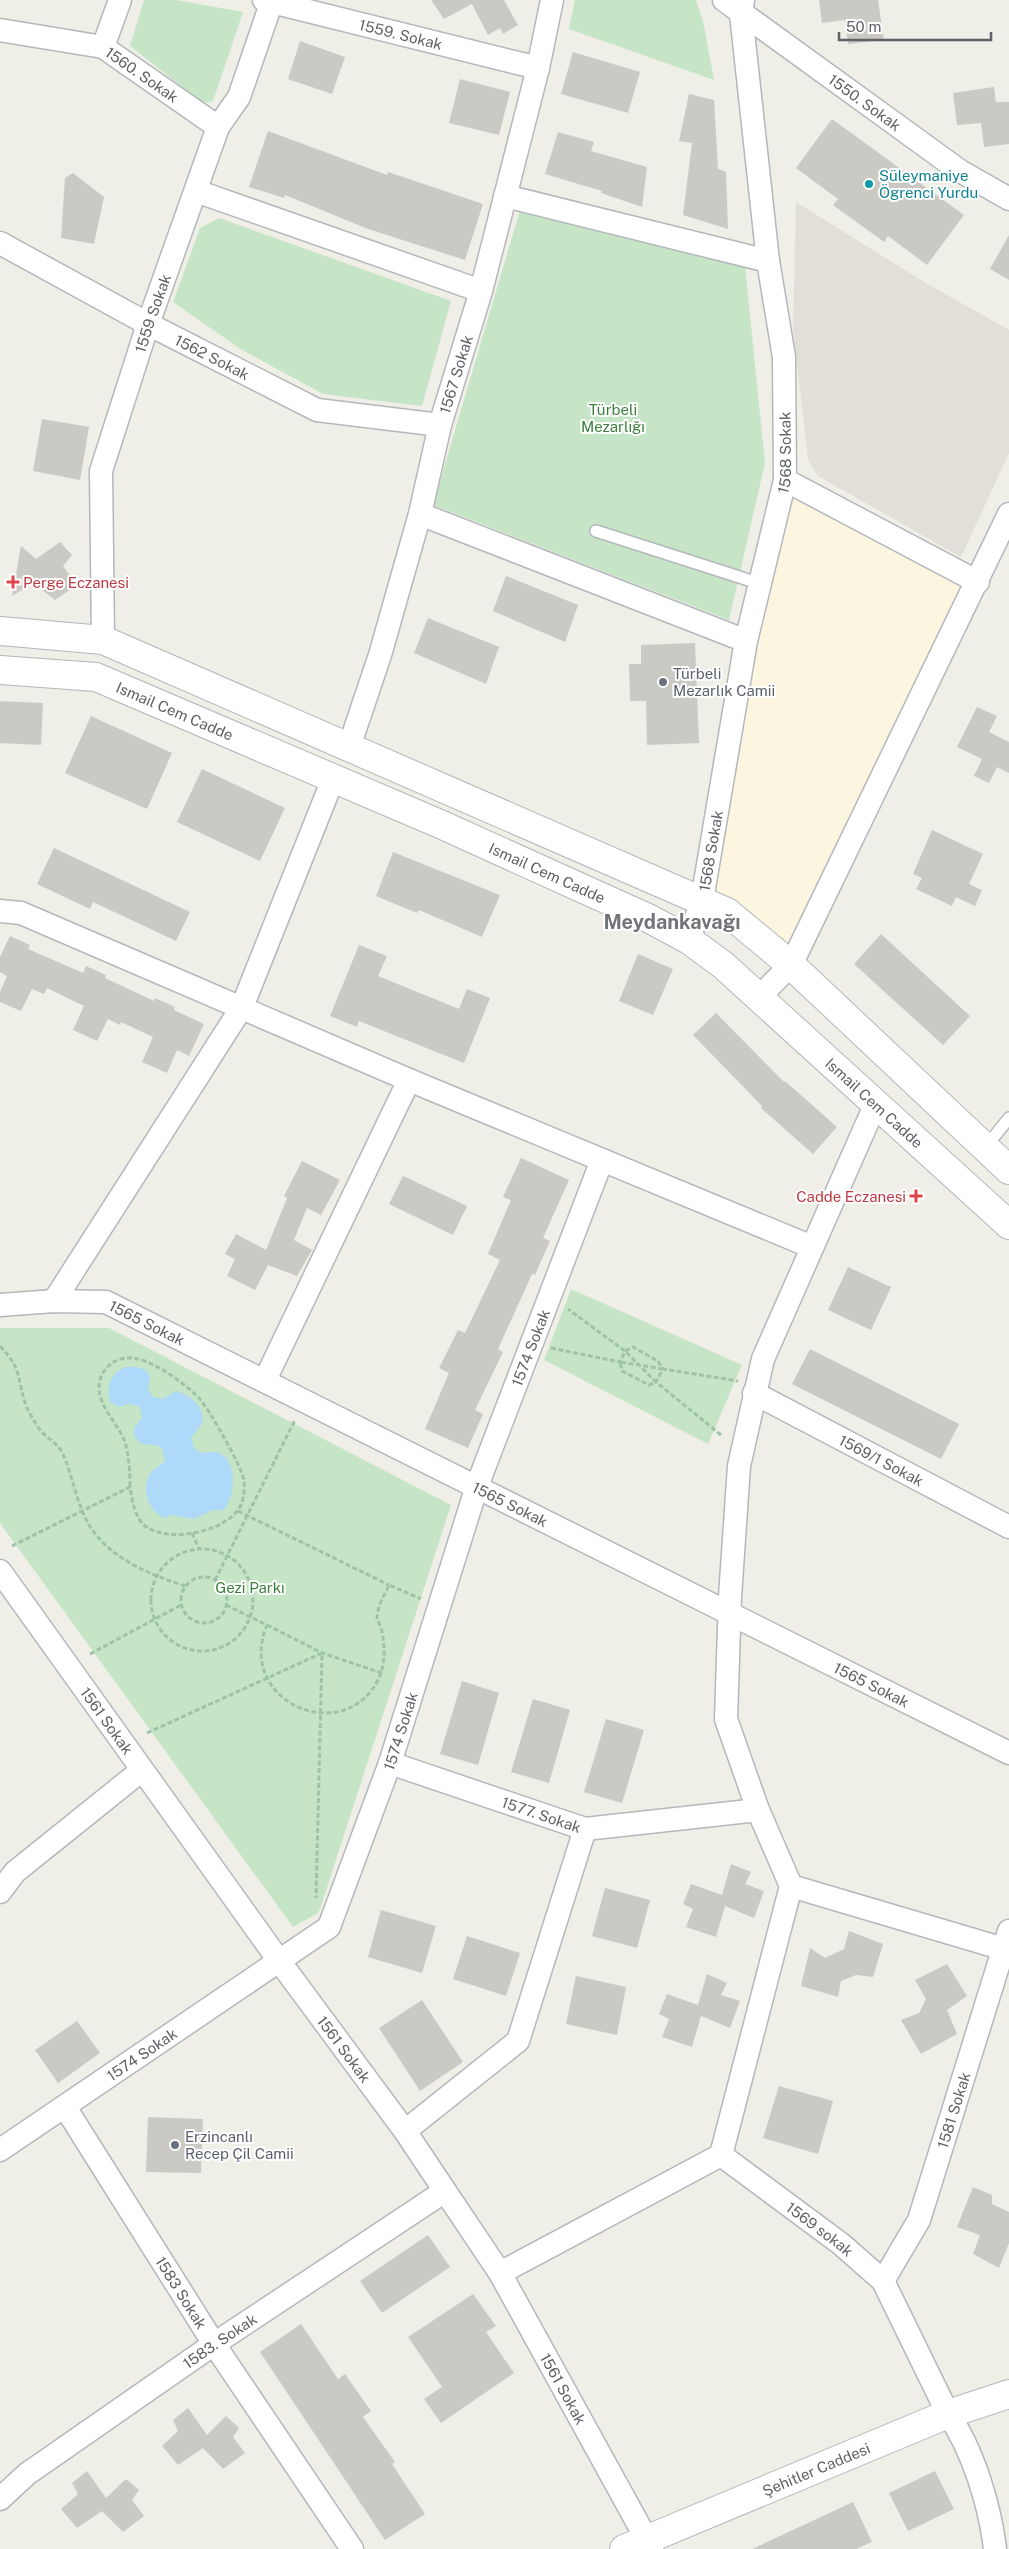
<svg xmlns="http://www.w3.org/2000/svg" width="1009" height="2549" viewBox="0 0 1009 2549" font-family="'Public Sans',sans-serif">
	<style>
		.commercial { fill: #fcf5e0 }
		.education { fill: #e2dfd9 }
		.green { fill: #c6e5c6 }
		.water { fill: #aed9f9 }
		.building { fill: #cbc9c4 }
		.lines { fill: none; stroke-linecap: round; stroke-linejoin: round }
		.service-casing { stroke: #b4b7bb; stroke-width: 14 }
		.minor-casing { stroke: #b4b7bb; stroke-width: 25 }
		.tertiary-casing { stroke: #b4b7bb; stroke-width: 30 }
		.secondary-casing { stroke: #b3b6ba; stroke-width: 30 }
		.path { stroke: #9ec3a8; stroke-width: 3; stroke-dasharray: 5 2.5; stroke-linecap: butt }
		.service { stroke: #fff; stroke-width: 11 }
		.minor { stroke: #fff; stroke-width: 22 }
		.tertiary { stroke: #fff; stroke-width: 28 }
		.secondary { stroke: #fff; stroke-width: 28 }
		.culture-dot { fill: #0f9aa8; stroke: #fff; stroke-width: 2 }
		.health-dot { fill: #e0444e; stroke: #fff; stroke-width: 2 }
		.worship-dot { fill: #6b7280; stroke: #fff; stroke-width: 2 }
		.labels { text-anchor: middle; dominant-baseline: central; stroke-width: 4; stroke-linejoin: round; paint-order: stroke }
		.street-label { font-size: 15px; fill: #5f6266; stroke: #fff }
		.culture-label { font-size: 15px; fill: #0d838f; stroke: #fff; text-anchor: start }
		.park-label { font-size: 15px; fill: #3c803e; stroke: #fff }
		.health-label { font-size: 15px; fill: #be3a42; stroke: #fff; text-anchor: start }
		.worship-label { font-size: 15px; fill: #5b616d; stroke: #fff; text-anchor: start }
		.district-label { font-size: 20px; font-weight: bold; fill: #707478; stroke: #fff }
	</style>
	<rect width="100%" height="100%" fill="#efeee7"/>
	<!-- commercial -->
	<path class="commercial" d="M785,480L978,582L791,965L702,900Z"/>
	<!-- education -->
	<path class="education" d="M796,202L924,282L1009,330V453L961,557L818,476L808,459L793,328Z"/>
	<!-- green -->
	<path class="green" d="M144,0H176L243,12L213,101L203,103L130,46Z
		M575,0H696L703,21L714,80L569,29Z
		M521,207L745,266L765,463L729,620L433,505Z
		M219,218L451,301L422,406L323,394L242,350L173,302L200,228Z
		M571,1289L742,1365L708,1444L544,1360Z
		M0,1328H109L451,1505L321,1906L318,1913L293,1927L0,1523Z"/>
	<!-- water -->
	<path class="water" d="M125,1367H137L146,1370L150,1377L148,1389L153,1397L163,1399L176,1391C188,1394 206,1407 202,1422C201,1428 194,1432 191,1438L194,1448L201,1453C206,1453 213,1451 217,1452C239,1459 235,1497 224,1510H213L194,1519L172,1515L164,1518C148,1510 141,1490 150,1474C153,1468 161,1466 165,1461L162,1448L156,1445L141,1444L134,1436V1428L142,1417L139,1406L129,1404L119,1407L111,1403C106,1389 109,1374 125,1367Z"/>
	<!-- building -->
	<path class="building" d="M431,0H504L518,25L503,34L500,28L488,35L472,4L444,19Z
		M819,0H878L884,40L848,44L845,20L822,23Z
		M300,41L345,57L332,94L288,79Z
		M573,52L640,72L628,113L561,94Z
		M460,79L510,92L499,135L449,123Z
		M994,87L996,102H1009V144L984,147L981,123L957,125L953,93Z
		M689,94L714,100L718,169L726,172L728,229L683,215L692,143L679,141Z
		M832,119L964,215L927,265L888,236L884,242L833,205L838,199L796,168Z
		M268,131L387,175L388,172L483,204L465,260L368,229L285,195L284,198L249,187Z
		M558,132L594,142L591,151L647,167L642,207L601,193L602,191L545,174Z
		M73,173L104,197L94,244L61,238L65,178Z
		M1009,235V280L990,269Z
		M42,419L89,427L80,480L33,471Z
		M60,542L72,555L63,566L77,585L55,600L33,583L12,596L21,546L36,559Z
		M506,576L578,605L565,642L493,611Z
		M428,618L499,647L486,684L414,653Z
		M695,643L699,743L647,745L646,701H630L629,664H641V645Z
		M0,701L43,703L41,745L0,743Z
		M977,707L997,716L989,732L1009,742V773L997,767L989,783L974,776L982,759L957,747Z
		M91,716L172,753L147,809L65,773Z
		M202,769L285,808L260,861L177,822Z
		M932,830L983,854L969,884L982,890L975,906L956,897L952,906L916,889L922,878L913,874Z
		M54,848L190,912L176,941L93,902L90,909L37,884Z
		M393,852L500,895L482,937L419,910L417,913L376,896Z
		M881,934L970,1016L943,1045L854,964Z
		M10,936L30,945L28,949L83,973L86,966L106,975L105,978L154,1001L155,998L175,1007L174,1010L204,1024L189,1056L177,1050L167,1073L142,1062L153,1037L121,1022L120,1025L108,1019L97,1041L73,1030L84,1006L47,988L44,994L32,989L21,1011L0,1002V992L7,976L0,972V957Z
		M359,945L387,956L378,976L459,1009L467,989L490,998L464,1063L359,1021L357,1027L330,1016Z
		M638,954L673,969L653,1015L619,1001Z
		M716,1013L784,1082L785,1081L837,1127L813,1154L761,1108L762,1106L693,1035Z
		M521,1158L569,1180L543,1238L550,1241L535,1275L532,1274L498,1349L503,1352L475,1410L483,1414L468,1448L425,1429L449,1373L439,1368L458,1330L465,1333L500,1260L488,1254L511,1200L503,1197Z
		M302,1161L340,1180L321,1215L307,1208L294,1240L312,1250L297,1276L268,1265L255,1290L227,1276L235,1259L225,1254L236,1234L266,1250L287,1198L284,1196Z
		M403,1176L467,1206L453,1235L389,1204Z
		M848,1267L891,1287L871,1330L828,1310Z
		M810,1349L959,1424L941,1459L792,1384Z
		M462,1681L499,1693L478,1765L440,1754Z
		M533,1699L570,1710L549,1783L511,1772Z
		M606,1719L644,1730L622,1803L584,1792Z
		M731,1864L751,1872L745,1884L764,1891L754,1918L725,1906L716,1937L686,1927L693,1909L683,1904L691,1884L722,1895Z
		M605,1888L650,1900L637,1948L592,1936Z
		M381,1910L436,1926L422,1973L368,1957Z
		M849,1931L883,1944L873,1977L856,1975L841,1981L838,1997L801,1986L810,1948L825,1958L844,1949Z
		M467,1936L520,1953L506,1996L453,1979Z
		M947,1964L967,1996L947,2010L957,2034L921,2054L901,2020L919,2013L926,1999L915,1980Z
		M707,1974L727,1983L721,1995L740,2001L730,2028L701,2016L692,2047L662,2037L669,2019L659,2014L667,1994L698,2005Z
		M576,1976L626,1987L617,2035L566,2024Z
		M422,2000L463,2062L420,2091L379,2028Z
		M77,2021L100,2053L58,2083L35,2050Z
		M779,2086L833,2101L818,2154L763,2138Z
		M148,2117L203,2119L201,2173L146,2172Z
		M973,2187L992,2195V2204L1009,2212V2243L999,2268L973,2254L980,2235L957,2227Z
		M428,2235L450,2267L382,2313L360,2281Z
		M473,2294L496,2326L486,2332L514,2373L441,2423L424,2399L442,2387L408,2337Z
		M301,2324L338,2379L345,2374L371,2411L363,2417L395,2462L392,2464L425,2514L385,2540L260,2352Z
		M188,2408L207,2435L226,2416L239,2428L233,2437L245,2453L223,2469L203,2448L178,2465L162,2446L178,2431L173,2420Z
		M87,2471L106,2498L126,2479L139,2490L132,2500L144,2516L123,2532L102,2511L77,2528L61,2509L78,2494L72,2483Z
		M935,2471L954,2509L908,2531L889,2493Z
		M853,2502L872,2542L856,2549H752Z"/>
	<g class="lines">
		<!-- service casing -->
		<g class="service-casing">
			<path id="service" d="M596,531L758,583
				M985,1148L1009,1118"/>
		</g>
		<!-- minor casing -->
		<g class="minor-casing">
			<g id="minor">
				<path id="s1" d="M264,0L538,68"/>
				<path id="s2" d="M724,0L960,171L1009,199"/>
				<path id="s3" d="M0,30L103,47L218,127"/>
				<path d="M103,47L120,0"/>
				<path d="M196,191L481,291"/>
				<path d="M505,196L768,261"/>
				<path id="s4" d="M0,243L148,324L317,410L440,425"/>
				<path d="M785,480L978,582"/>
				<path d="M420,514L746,641"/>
				<path id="s5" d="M103,640L101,471L148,324L218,127L239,97L272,1"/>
				<path id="s6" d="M349,747L380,655L420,514L440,425L481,291L538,68L552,0"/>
				<path d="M0,911L21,913L409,1080L812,1247"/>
				<path id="s7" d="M689,940L702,900L746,641L785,480L784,357L768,261L741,14L743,0"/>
				<path d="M759,997L791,965L1009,514"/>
				<path d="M54,1301L242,1007L333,779"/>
				<path id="s8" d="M0,1305L54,1301L106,1302L1009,1753"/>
				<path d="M265,1380L409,1080"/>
				<path id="s9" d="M754,1393L1009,1527"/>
				<path id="s10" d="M0,1571L280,1962L405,2131L445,2191L500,2273L652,2549"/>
				<path id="s11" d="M390,1763L585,1829L758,1810"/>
				<path d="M791,1886L1004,1949"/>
				<path d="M0,1892L15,1872L142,1770"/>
				<path id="s12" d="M65,2107L214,2344L352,2549"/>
				<path d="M405,2131L518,2041L585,1829"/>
				<path id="s13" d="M0,2150L329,1927L390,1763L477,1486L602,1160"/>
				<path d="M721,2155L791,1886L758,1810L726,1719L730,1597L739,1466L763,1359L876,1103"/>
				<path id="s14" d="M500,2273L721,2155L841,2244L883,2281L948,2414C973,2450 990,2506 995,2549"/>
				<path id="s15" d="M883,2281L919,2220L1009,1931"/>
				<path id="s16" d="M0,2499L27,2474L214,2344L445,2191"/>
			</g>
		</g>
		<!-- tertiary casing -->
		<g class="tertiary-casing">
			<g id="tertiary">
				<path id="s17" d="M624,2549L948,2414L1009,2394"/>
			</g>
		</g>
		<!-- secondary casing -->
		<g class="secondary-casing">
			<g id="secondary">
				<path d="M0,631L103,640L727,912L791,965L1009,1170"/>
				<path id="s18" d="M0,670L96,677L440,824L650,919L689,940L723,965L1009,1225"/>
			</g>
		</g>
		<!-- path -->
		<path class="path" d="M0,1346C24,1371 16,1379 27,1408C31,1415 35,1424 41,1431C48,1439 56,1442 62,1452C71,1471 74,1491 82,1510C97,1553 146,1574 186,1586
			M551,1348L620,1362L625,1351L568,1309
			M663,1369L620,1362L622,1371L649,1385L656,1382L625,1351L633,1347L658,1361L663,1369
			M721,1435L656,1382L663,1369L738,1381
			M238,1511L389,1585
			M192,1533L199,1549
			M12,1546L130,1487C132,1500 134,1513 142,1523C163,1546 233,1532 242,1502C244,1496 245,1487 244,1480C242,1467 208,1407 198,1397C183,1382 148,1356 127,1358C117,1359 110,1363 105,1370C86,1396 117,1420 125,1442C129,1456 130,1473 130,1487
			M151 1600a51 51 0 1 1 102 0a51 51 0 1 1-102 0Z
			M181 1600a23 23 0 1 1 46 0a23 23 0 1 1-46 0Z
			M215,1580L295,1420
			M226,1605L267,1625C236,1698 335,1745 374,1687C385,1670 386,1652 382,1632C381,1627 378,1622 377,1617C377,1607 385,1594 389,1585L421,1599
			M267,1625L322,1653L382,1673
			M90,1654L181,1605
			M147,1733L322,1653L316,1898"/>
		<!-- service -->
		<use href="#service" class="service"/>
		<!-- minor -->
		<use href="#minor" class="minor"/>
		<!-- tertiary -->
		<use href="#tertiary" class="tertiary"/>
		<!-- secondary -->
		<use href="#secondary" class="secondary"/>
	</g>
	<!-- markers -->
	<circle class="culture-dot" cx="869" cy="184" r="5"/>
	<g class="health-dot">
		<path d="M10.5 574.5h5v5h5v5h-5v5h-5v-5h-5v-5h5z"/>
		<path d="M913.5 1188.5h5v5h5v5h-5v5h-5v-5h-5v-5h5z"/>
	</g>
	<g class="worship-dot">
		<circle cx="663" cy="682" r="5"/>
		<circle cx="175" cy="2145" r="5"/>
	</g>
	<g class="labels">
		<!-- street labels -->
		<g class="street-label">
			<text stroke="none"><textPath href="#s1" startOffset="141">1559. Sokak</textPath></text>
			<text stroke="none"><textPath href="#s3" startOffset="152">1560. Sokak</textPath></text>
			<text stroke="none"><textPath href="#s2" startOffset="174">1550. Sokak</textPath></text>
			<text stroke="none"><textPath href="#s5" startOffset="335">1559 Sokak</textPath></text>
			<text stroke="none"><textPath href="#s4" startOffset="241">1562 Sokak</textPath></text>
			<text stroke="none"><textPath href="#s6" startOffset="388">1567 Sokak</textPath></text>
			<text stroke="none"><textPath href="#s7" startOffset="498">1568 Sokak</textPath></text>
			<text stroke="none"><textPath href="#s18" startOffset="182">Ismail Cem Cadde</textPath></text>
			<text stroke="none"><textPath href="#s7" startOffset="92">1568 Sokak</textPath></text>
			<text stroke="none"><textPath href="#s18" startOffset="588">Ismail Cem Cadde</textPath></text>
			<text stroke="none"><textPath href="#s18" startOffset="992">Ismail Cem Cadde</textPath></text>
			<text stroke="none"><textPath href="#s8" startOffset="152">1565 Sokak</textPath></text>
			<text stroke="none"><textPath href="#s13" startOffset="1011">1574 Sokak</textPath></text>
			<text stroke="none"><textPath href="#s9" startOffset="144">1569/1 Sokak</textPath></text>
			<text stroke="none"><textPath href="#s8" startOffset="558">1565 Sokak</textPath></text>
			<text stroke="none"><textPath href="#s8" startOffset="962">1565 Sokak</textPath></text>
			<text stroke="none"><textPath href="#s10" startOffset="184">1561 Sokak</textPath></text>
			<text stroke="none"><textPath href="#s13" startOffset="606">1574 Sokak</textPath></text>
			<text stroke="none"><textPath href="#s11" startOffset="160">1577. Sokak</textPath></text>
			<text stroke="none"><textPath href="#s10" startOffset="589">1561 Sokak</textPath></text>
			<text stroke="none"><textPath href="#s13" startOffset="171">1574 Sokak</textPath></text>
			<text stroke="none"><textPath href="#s15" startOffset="186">1581 Sokak</textPath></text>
			<text stroke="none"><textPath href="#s14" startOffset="374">1569 sokak</textPath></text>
			<text stroke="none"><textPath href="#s12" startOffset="219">1583 Sokak</textPath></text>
			<text stroke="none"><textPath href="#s16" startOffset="271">1583. Sokak</textPath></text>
			<text stroke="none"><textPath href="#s10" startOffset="994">1561 Sokak</textPath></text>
			<text stroke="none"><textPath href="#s17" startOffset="208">Şehitler Caddesi</textPath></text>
		</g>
		<!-- culture labels -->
		<g class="culture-label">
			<text x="879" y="175">Süleymaniye<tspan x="879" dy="17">Ögrenci Yurdu</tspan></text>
		</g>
		<!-- park labels -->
		<g class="park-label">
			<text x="613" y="409">Türbeli<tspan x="613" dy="17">Mezarlığı</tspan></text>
			<text x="250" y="1587">Gezi Parkı</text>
		</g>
		<!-- health labels -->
		<g class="health-label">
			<text x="23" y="582">Perge Eczanesi</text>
			<text x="906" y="1196" text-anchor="end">Cadde Eczanesi</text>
		</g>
		<!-- worship labels -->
		<g class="worship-label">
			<text x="673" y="673">Türbeli<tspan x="673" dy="17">Mezarlık Camii</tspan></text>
			<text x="185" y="2136">Erzincanlı<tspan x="185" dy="17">Recep Çil Camii</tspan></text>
		</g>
		<!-- district labels -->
		<g class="district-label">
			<text x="672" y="922">Meydankavağı</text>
		</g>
	</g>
	<!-- scale -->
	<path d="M839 32v8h152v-8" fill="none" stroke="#5f6266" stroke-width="2.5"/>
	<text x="846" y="32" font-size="15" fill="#5f6266" stroke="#ffffff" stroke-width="4" paint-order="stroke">50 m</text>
</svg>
